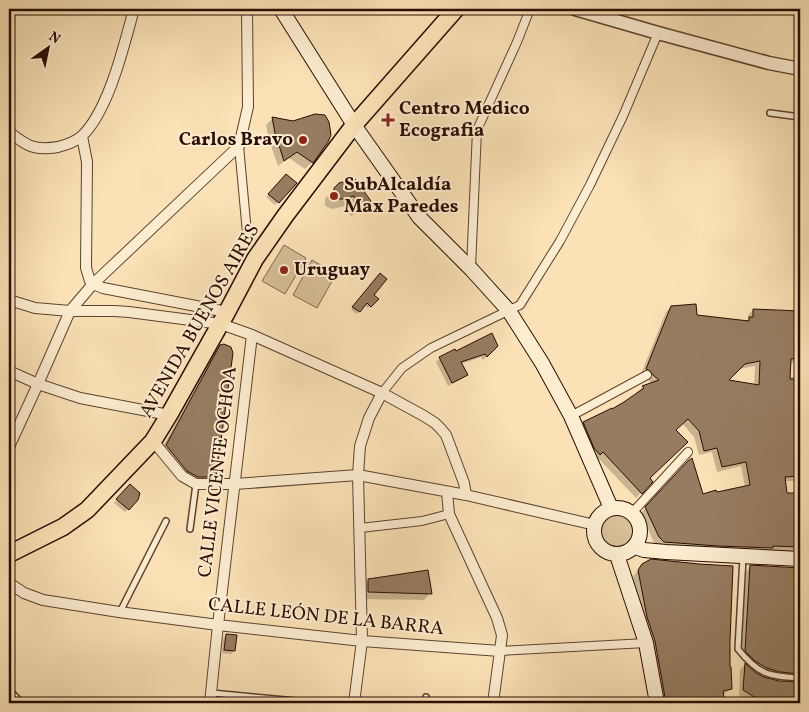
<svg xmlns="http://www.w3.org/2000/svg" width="809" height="712" viewBox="0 0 809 712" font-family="Vollkorn,serif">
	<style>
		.green { fill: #d6be97; stroke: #80664c }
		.shadow { fill: #0003; fill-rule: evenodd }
		.building { fill: #967c60; stroke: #290d02; fill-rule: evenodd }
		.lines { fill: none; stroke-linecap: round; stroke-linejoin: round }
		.service-casing { stroke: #5d422f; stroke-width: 8 }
		.pedestrian-casing { stroke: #5d422f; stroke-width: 10 }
		.minor-casing { stroke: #5d422f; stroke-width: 12 }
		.tertiary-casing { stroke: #5d422f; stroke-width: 15 }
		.secondary-casing { stroke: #290d02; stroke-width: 16 }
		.primary-casing { stroke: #290d02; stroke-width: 19 }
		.service { stroke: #fcecd0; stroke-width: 5 }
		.pedestrian { stroke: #fcecd0; stroke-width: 8 }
		.minor { stroke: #fcecd0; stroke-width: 10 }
		.tertiary { stroke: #fcecd0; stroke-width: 12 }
		.secondary { stroke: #fcecd0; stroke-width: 14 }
		.primary { stroke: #fae2b6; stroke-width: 16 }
		.poi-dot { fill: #8f2418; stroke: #fcecd0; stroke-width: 2 }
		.labels { text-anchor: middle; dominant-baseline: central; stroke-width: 4; stroke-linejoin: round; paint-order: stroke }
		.poi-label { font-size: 19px; font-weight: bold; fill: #290d02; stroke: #fcecd0; text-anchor: start }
		.street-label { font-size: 19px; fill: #290d02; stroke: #fcecd0 }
	</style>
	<rect width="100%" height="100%" fill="#fae2b6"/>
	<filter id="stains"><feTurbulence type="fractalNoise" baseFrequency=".004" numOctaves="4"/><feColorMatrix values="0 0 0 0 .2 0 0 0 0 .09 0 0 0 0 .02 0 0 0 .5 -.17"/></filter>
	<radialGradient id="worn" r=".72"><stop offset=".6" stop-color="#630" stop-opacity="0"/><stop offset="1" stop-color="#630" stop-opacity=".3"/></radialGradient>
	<!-- green -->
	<path class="green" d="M284,245L306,258L285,294L262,281Z
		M312,260L336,274L317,308L293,295Z
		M600 531a18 18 0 1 1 36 0a18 18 0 1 1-36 0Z"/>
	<!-- shadow -->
	<path class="shadow" d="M273,118L293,122L312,162L305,169L289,158L278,166L269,140L266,125Z
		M286,175L295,184L275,205L266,197Z
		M339,184L369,200L359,211L351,216L343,206L333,209L327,207L325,205V199Z
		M380,275L373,295L377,299L368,308L364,305L357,314L351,310Z
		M671,307L695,316L746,322L748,320V315L753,310L800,312V363H789V377H800V552L659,546L654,543L641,513L682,468L702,496L716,494L745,487L741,466L717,472L712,452L699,455L694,437L682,423L675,430L648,478L651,482L636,498L597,457L594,460L579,428L584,423L612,410L625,403L643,387L652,384L648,380L645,376L641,374L666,312ZM755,366L754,385L726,381L739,369ZM785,481H800V494H786Z
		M221,346L215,476L208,483H191L160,452L214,353Z
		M497,346L483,360L481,357L461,364L466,374L462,379L448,386L436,362L440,358L455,353Z
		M130,485L137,500L125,512L114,503Z
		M643,565L729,669L731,688L726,693L723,694L724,703H660L633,576Z
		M751,566L800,569V703H751L739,695L740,669L745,665L756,674L771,680L800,684L798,680L761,673L750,666L741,656L746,572Z
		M368,580L430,593L424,600L361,599V587Z
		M226,636L234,651L231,654L222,653L223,639Z"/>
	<!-- building -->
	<path class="building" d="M315,114L325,115L329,122L331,135L328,142L313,163L297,152L284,161L275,133L272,117L293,121Z
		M286,174L297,183L279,203L268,194Z
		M355,179L371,201L361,207L354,196L344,199H340L337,198L334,192V188L339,183L342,182L349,183Z
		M380,273L387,279L374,295L379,299L371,307L367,303L360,312L352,307Z
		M696,304L697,315L749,321V317H753V309L800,311V358L791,359L790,379H800V476L785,477L787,493H797V497H800V547L773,546V548L718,546L664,542L659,537L645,507L688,461L692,458L703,494L716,490L717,492L750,485L746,462L722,467L717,448L704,451L699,431L688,419L676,430L688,442L650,478L653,482L642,494L603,452L600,455L594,448L583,422L612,408V409L624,402L644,388L642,386L659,380L653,375L650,371L646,369L671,306ZM760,361L759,385L729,380L745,364Z
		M492,333L498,346L487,357L485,354L461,362L468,375L452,383L439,357L455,349L456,351Z
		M224,344L231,347L233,353L216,477H198L187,471L166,445L220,345Z
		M130,484L140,493L138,500L129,510L116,499Z
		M651,559L699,564L733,566L730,640V667H731L732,689L723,691L725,703H666L655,641L647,617L638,570L642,564Z
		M750,565L800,568V674L780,672L767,668L755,661L745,651Z
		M428,570L432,594L368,592V579Z
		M226,634L237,635L235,651L224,650Z
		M745,663L756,673L764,677L779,681L800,682V703H764L743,690Z"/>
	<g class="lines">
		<!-- service casing -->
		<g class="service-casing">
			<path id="service" d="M770,113L800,117
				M190,529L196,484
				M743,557L738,649C759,675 768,676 800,678
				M120,612L166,521
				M212,693L317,703
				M425,703L426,697"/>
		</g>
		<!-- pedestrian casing -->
		<g class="pedestrian-casing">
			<path id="pedestrian" d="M239,146L247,233
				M471,268L477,130L517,42L530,9
				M382,393L402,368L431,348L520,305L560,241L590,185L623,116L658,33
				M571,416L647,375
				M632,513L688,452
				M360,528L422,521L449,514
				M500,651L646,643"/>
		</g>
		<!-- minor casing -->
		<g class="minor-casing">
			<path id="minor" d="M9,132C27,146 34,151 58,147C66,145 75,142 82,136C109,110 124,45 134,9
				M82,136L87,162L86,268L90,281L93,284
				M93,284L103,288L227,312
				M9,300L35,308L70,311H114L129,312L221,324L252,335L382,393L424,416L435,423L441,429L446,435L464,483L466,495
				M9,371L38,384L80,398L169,415
				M153,441L182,476L196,484H235L358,475L466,495L595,525
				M9,447L38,384L70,311L93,284L239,146L248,107L247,9
				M447,492L449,514L497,618L502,635L500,651L493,703
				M9,583L24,593L43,600L119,612L218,625L362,641L500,651
				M210,703L218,625L252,335
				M354,703L362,641L358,475L360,446L369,418L382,393"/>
		</g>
		<!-- tertiary casing -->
		<g class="tertiary-casing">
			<path id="tertiary" d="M575,9L658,33L769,63L800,69
				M9,695L17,703"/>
		</g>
		<!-- secondary casing -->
		<g class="secondary-casing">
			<path id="secondary" d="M281,9L354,125L419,217L471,269L509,311L542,363L571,416L611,508
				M594 531a23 23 0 1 1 46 0a23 23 0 1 1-46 0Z
				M635,547L644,550L666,552L800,559
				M617,555L646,643L657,703"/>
		</g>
		<!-- primary casing -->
		<g class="primary-casing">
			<path id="primary" d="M9,554L63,527L87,510L153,441L169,415L227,312L255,259L285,216L354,125L456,9"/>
		</g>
		<!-- service -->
		<use href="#service" class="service"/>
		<!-- pedestrian -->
		<use href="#pedestrian" class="pedestrian"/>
		<!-- minor -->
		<use href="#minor" class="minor"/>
		<!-- tertiary -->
		<use href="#tertiary" class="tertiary"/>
		<!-- secondary -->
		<use href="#secondary" class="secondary"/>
		<!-- primary -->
		<use href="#primary" class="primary"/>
	</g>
	<!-- markers -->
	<g class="poi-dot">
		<path d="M385.5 112.5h5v5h5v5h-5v5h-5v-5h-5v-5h5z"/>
		<circle cx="303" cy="140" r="5"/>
		<circle cx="334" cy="196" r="5"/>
		<circle cx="284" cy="270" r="5"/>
	</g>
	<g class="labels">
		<!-- poi labels -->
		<g class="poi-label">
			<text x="399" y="109">Centro Medico<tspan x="399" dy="22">Ecografia</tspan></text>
			<text x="293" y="140" text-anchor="end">Carlos Bravo</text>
			<text x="344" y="185">SubAlcaldía<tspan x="344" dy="22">Max Paredes</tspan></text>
			<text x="294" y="270">Uruguay</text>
		</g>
		<!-- street labels -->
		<g class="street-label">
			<text transform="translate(200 321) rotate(-60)">AVENIDA BUENOS AIRES</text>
			<text transform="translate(218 472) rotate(-83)">CALLE VICENTE OCHOA</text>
			<text transform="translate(326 617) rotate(6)">CALLE LEÓN DE LA BARRA</text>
		</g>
	</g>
	<!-- margin -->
	<rect width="809" height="712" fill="none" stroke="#fae2b6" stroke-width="30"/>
	<rect x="10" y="10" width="789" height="692" fill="none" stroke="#290d02" stroke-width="2.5"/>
	<rect x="15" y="15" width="779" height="682" fill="none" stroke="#290d02"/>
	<!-- north arrow -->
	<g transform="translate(48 48) rotate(33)" stroke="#fcecd0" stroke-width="4" paint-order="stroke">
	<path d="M0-4L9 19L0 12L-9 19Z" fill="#290d02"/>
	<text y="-8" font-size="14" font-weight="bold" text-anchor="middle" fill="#290d02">N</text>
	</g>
	<rect width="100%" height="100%" filter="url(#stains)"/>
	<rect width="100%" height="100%" fill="url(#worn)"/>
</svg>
